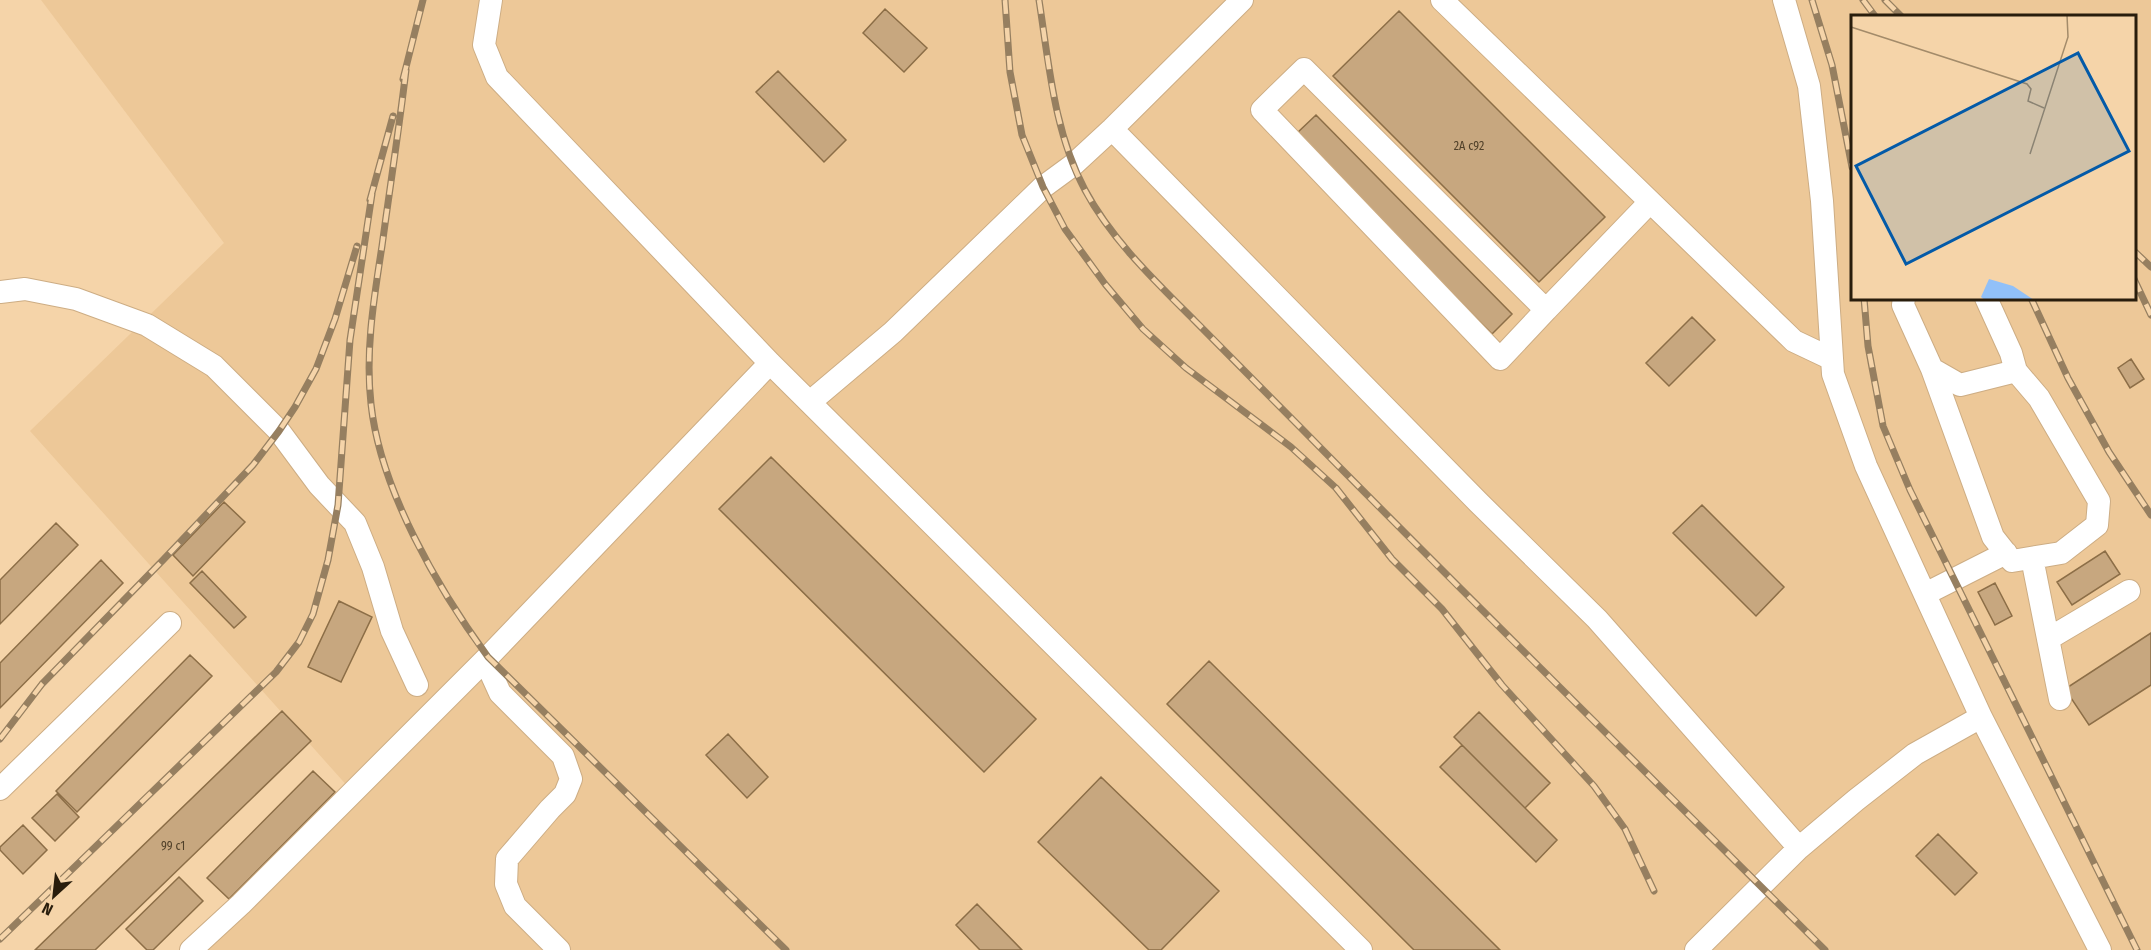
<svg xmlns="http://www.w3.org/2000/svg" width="2151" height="950" viewBox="0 0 2151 950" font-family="'Fira Sans Condensed',sans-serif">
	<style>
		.built { fill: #edc898; fill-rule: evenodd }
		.building { fill: #c7a77f; stroke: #8c6e47; stroke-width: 1.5 }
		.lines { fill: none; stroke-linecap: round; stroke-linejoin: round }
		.minor-casing { stroke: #cdad84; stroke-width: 24 }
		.minor { stroke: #fff; stroke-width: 22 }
		.rail-casing { stroke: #967f60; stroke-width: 7 }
		.rail { stroke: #f5d4a9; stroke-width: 4.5; stroke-dasharray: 14; stroke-linecap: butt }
		.labels { text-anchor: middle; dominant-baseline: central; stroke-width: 4.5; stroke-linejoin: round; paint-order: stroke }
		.number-label { font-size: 12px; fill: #504029 }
		.inset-road { fill: none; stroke: #a38b6a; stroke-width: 1.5 }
		.view { fill: #035aa8; fill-opacity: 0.15; stroke: #035aa8; stroke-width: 3 }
		.inset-edge { fill: none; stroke: #291d0c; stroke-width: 3 }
	</style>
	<rect width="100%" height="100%" fill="#f5d4a9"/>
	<!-- built -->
	<path class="built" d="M41,0H2151V950H184L350,789L30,431L224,243ZM1852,16H2134V298H1852Z"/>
	<!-- building -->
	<path class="building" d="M885,9L927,48L904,72L863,33Z
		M1399,11L1605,217L1539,282L1333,76Z
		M778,71L846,140L824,162L756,92Z
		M1316,115L1512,314L1492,334L1296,134Z
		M1692,317L1715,340L1669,386L1646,363Z
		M2131,359L2144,379L2130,388L2118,368Z
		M771,457L1036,719L984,772L719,509Z
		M224,502L245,522L193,576L173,555Z
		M1702,505L1784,587L1756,616L1673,533Z
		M56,523L78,545L0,624V580Z
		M2105,551L2120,574L2072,605L2057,582Z
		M101,560L123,583L0,708V663Z
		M202,571L246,617L234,628L190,583Z
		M1995,583L2012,616L1995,625L1978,592Z
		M339,601L372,617L341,682L308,667Z
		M2151,633V685L2089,725L2065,689Z
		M190,655L212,676L77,812L56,791Z
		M1209,661L1500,950H1414L1167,704Z
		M282,711L311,741L95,950H35Z
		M1479,712L1550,783L1525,808L1454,737Z
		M728,734L768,777L747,798L706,755Z
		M1462,745L1557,840L1536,862L1440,767Z
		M313,771L335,792L229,899L207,878Z
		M1101,777L1219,891L1161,950H1149L1038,842Z
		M57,794L79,817L55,841L32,818Z
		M23,825L47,850L23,874L0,850V847Z
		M1938,834L1977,873L1955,895L1916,856Z
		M179,877L203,901L153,950H147L126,929Z
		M977,904L1022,950H980L956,925Z"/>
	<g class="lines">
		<!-- minor casing -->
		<g class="minor-casing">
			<path id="minor" d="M491,0L484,45L497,77L770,363L1361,950
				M1442,0L1794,341L1832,359
				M1784,0L1809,86L1822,201L1833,374L1866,466L1981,717L2100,950
				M1112,129L1478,502L1597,619L1799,848
				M0,292L25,289L76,299L147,325L214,366L279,431L319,485L355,523L373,567L392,631L417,685
				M1904,298L1903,305L1932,369L1960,385L2016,371L2011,353L1986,298
				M1546,310L1500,359L1262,110L1304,69L1546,310L1650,202
				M1932,369L1993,537L2012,561L2061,553L2097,525L2099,501L2039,398L2016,371
				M810,402L893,332L1043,187L1073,165L1112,129L1242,0
				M2032,558L2060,699
				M1925,594L2006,553
				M2048,639L2129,591
				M485,660L500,693L563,756L571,779L565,794L550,809L507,859L506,884L515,906L559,950
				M0,789L170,623
				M191,950L241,904L488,657L770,363
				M1696,950L1799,848L1856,800L1915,754L1981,717"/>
		</g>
		<!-- minor -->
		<use href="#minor" class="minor"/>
		<!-- rail casing -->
		<g class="rail-casing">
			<path id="rail" d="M1005,0L1010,72L1022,135L1043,187L1065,229L1105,284L1143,329L1186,368L1291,447L1336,488L1392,559L1442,609L1502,685L1594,786L1625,829L1654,891
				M1039,0C1049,64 1054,132 1085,190C1111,239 1155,281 1194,320C1230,356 1265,392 1301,428C1474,604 1650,776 1825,950
				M1812,0L1832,65L1852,167
				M1863,0L1875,16
				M1885,0L1901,16
				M406,70C399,129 390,187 382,246C374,298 365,351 371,404C380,489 438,589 488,657L786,950
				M403,79L423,0
				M370,200L393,116
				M2134,251L2151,267
				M2134,279L2151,315
				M1864,298L1868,346L1883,426L1910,490L2137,950
				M2031,298L2068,378L2109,452L2151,515
				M0,739L42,684L164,559L253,465L279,431L295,407L316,369L335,319L357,246
				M0,939L276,672L299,642L313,614L328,560L338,505L350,340L372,194"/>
		</g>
		<!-- rail -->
		<use href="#rail" class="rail"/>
	</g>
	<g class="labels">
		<!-- number labels -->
		<g class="number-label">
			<text x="1469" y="146">2А с92</text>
			<text x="173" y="846">99 с1</text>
		</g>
	</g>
	<!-- overview -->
	<g transform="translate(1851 15)">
		<rect width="285" height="285" fill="#f5d4a9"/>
		<path d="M138,264L162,271L183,285H134L130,282Z" fill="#91c0f8"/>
		<path class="inset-road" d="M0,12L176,69L180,74L177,86L193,93M179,139L217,22L216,0"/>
		<path class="view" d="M227,38L278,136L55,249L5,151Z"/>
		<rect width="285" height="285" class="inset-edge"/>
	</g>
	<!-- north arrow -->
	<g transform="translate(54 896) rotate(207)" stroke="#f5d4a9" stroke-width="4.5" paint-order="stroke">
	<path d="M0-4.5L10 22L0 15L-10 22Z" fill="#291d0c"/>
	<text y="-9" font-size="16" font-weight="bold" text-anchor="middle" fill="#291d0c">N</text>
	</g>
</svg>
